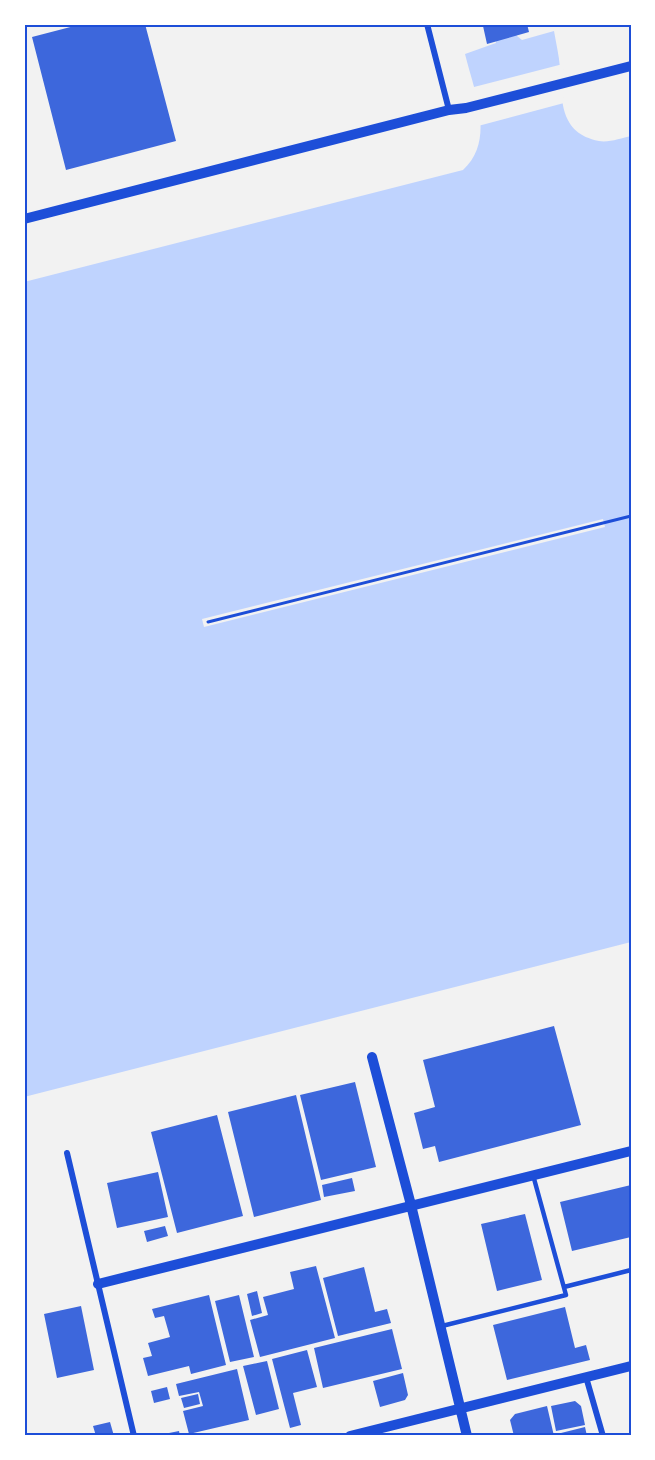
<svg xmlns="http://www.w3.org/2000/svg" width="655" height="1460" viewBox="0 0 655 1460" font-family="Overpass,sans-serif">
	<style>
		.water { fill: #bfd3fe }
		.pier { fill: #f2f2f2 }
		.building { fill: #3d67dc }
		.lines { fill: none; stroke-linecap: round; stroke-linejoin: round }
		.path { stroke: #1d4ed8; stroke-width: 3 }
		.service { stroke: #1d4ed8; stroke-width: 4.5 }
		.minor { stroke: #1d4ed8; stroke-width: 6 }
		.tertiary { stroke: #1d4ed8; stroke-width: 10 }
		.neatline { fill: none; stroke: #1d4ed8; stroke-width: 2 }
	</style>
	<rect width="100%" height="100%" fill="#f2f2f2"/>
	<!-- water -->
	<path class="water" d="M494,24H513L517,36L522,40L554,31C556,43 559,55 560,68C562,100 559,133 599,141C608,143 622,138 631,136V942L24,1097V282L463,170C496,140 474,91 465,54L496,43Z"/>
	<!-- pier -->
	<path class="pier" d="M563,64L564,103L478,126L470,88Z
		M603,519L605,527L204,627L202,619Z"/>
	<!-- building -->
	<path class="building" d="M82,24H145L176,141L66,170L32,37Z
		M491,24H527L529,32L487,44L483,26Z
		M554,1026L581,1125L439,1162L435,1146L423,1149L414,1113L435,1107L423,1060Z
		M355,1082L376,1167L321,1180L300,1095Z
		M296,1095L321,1200L254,1217L228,1112Z
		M217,1115L243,1216L177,1233L151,1132Z
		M158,1172L168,1217L117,1228L107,1183Z
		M352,1178L355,1191L324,1197L322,1185Z
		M631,1185V1237L572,1251L560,1202Z
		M525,1214L542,1280L497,1291L481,1224Z
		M165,1226L168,1236L147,1242L144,1231Z
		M316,1266L335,1338L260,1357L250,1320L268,1315L263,1297L294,1289L290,1272Z
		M364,1267L375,1312L387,1309L391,1323L338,1336L323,1278Z
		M257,1291L262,1313L252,1316L247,1294Z
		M209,1295L226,1365L191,1374L189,1366L148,1376L143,1358L152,1356L148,1343L170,1337L164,1316L155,1318L152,1309Z
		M239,1295L254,1357L230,1362L215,1301Z
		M81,1306L94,1370L57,1378L44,1314Z
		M565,1307L575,1348L586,1345L590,1360L507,1380L493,1325Z
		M392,1329L402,1369L323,1388L314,1348Z
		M307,1350L317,1387L293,1393L301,1425L290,1428L272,1359Z
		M267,1361L279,1409L256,1415L243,1366Z
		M237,1369L249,1420L189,1434L183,1411L203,1406L199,1392L179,1396L176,1384Z
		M403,1373L408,1395L405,1400L380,1407L373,1381Z
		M167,1387L170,1399L154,1403L151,1391Z
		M198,1394L200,1404L184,1408L181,1398Z
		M575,1401L581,1406L585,1425L556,1431L551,1406Z
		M547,1406L554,1436H514L510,1420L515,1414Z
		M110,1422L114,1436H96L93,1426Z
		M585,1427L587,1436H557V1434Z
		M179,1431L180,1436H159V1435Z"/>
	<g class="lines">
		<!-- path -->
		<path class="path" d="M208,622L631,516"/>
		<!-- service -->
		<path class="service" d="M564,1287L631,1270
			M442,1326L566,1295L533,1175"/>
		<!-- minor -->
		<path class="minor" d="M427,24L449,110
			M67,1153L134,1436
			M586,1377L603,1436"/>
		<!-- tertiary -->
		<path class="tertiary" d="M24,219L449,110L466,108L631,66
			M372,1057L411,1205L467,1436
			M98,1284L631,1151
			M350,1436L631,1366"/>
	</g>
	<!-- border -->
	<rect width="655" height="1460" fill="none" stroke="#ffffff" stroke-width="51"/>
	<rect x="26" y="26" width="604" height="1408" class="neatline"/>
</svg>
